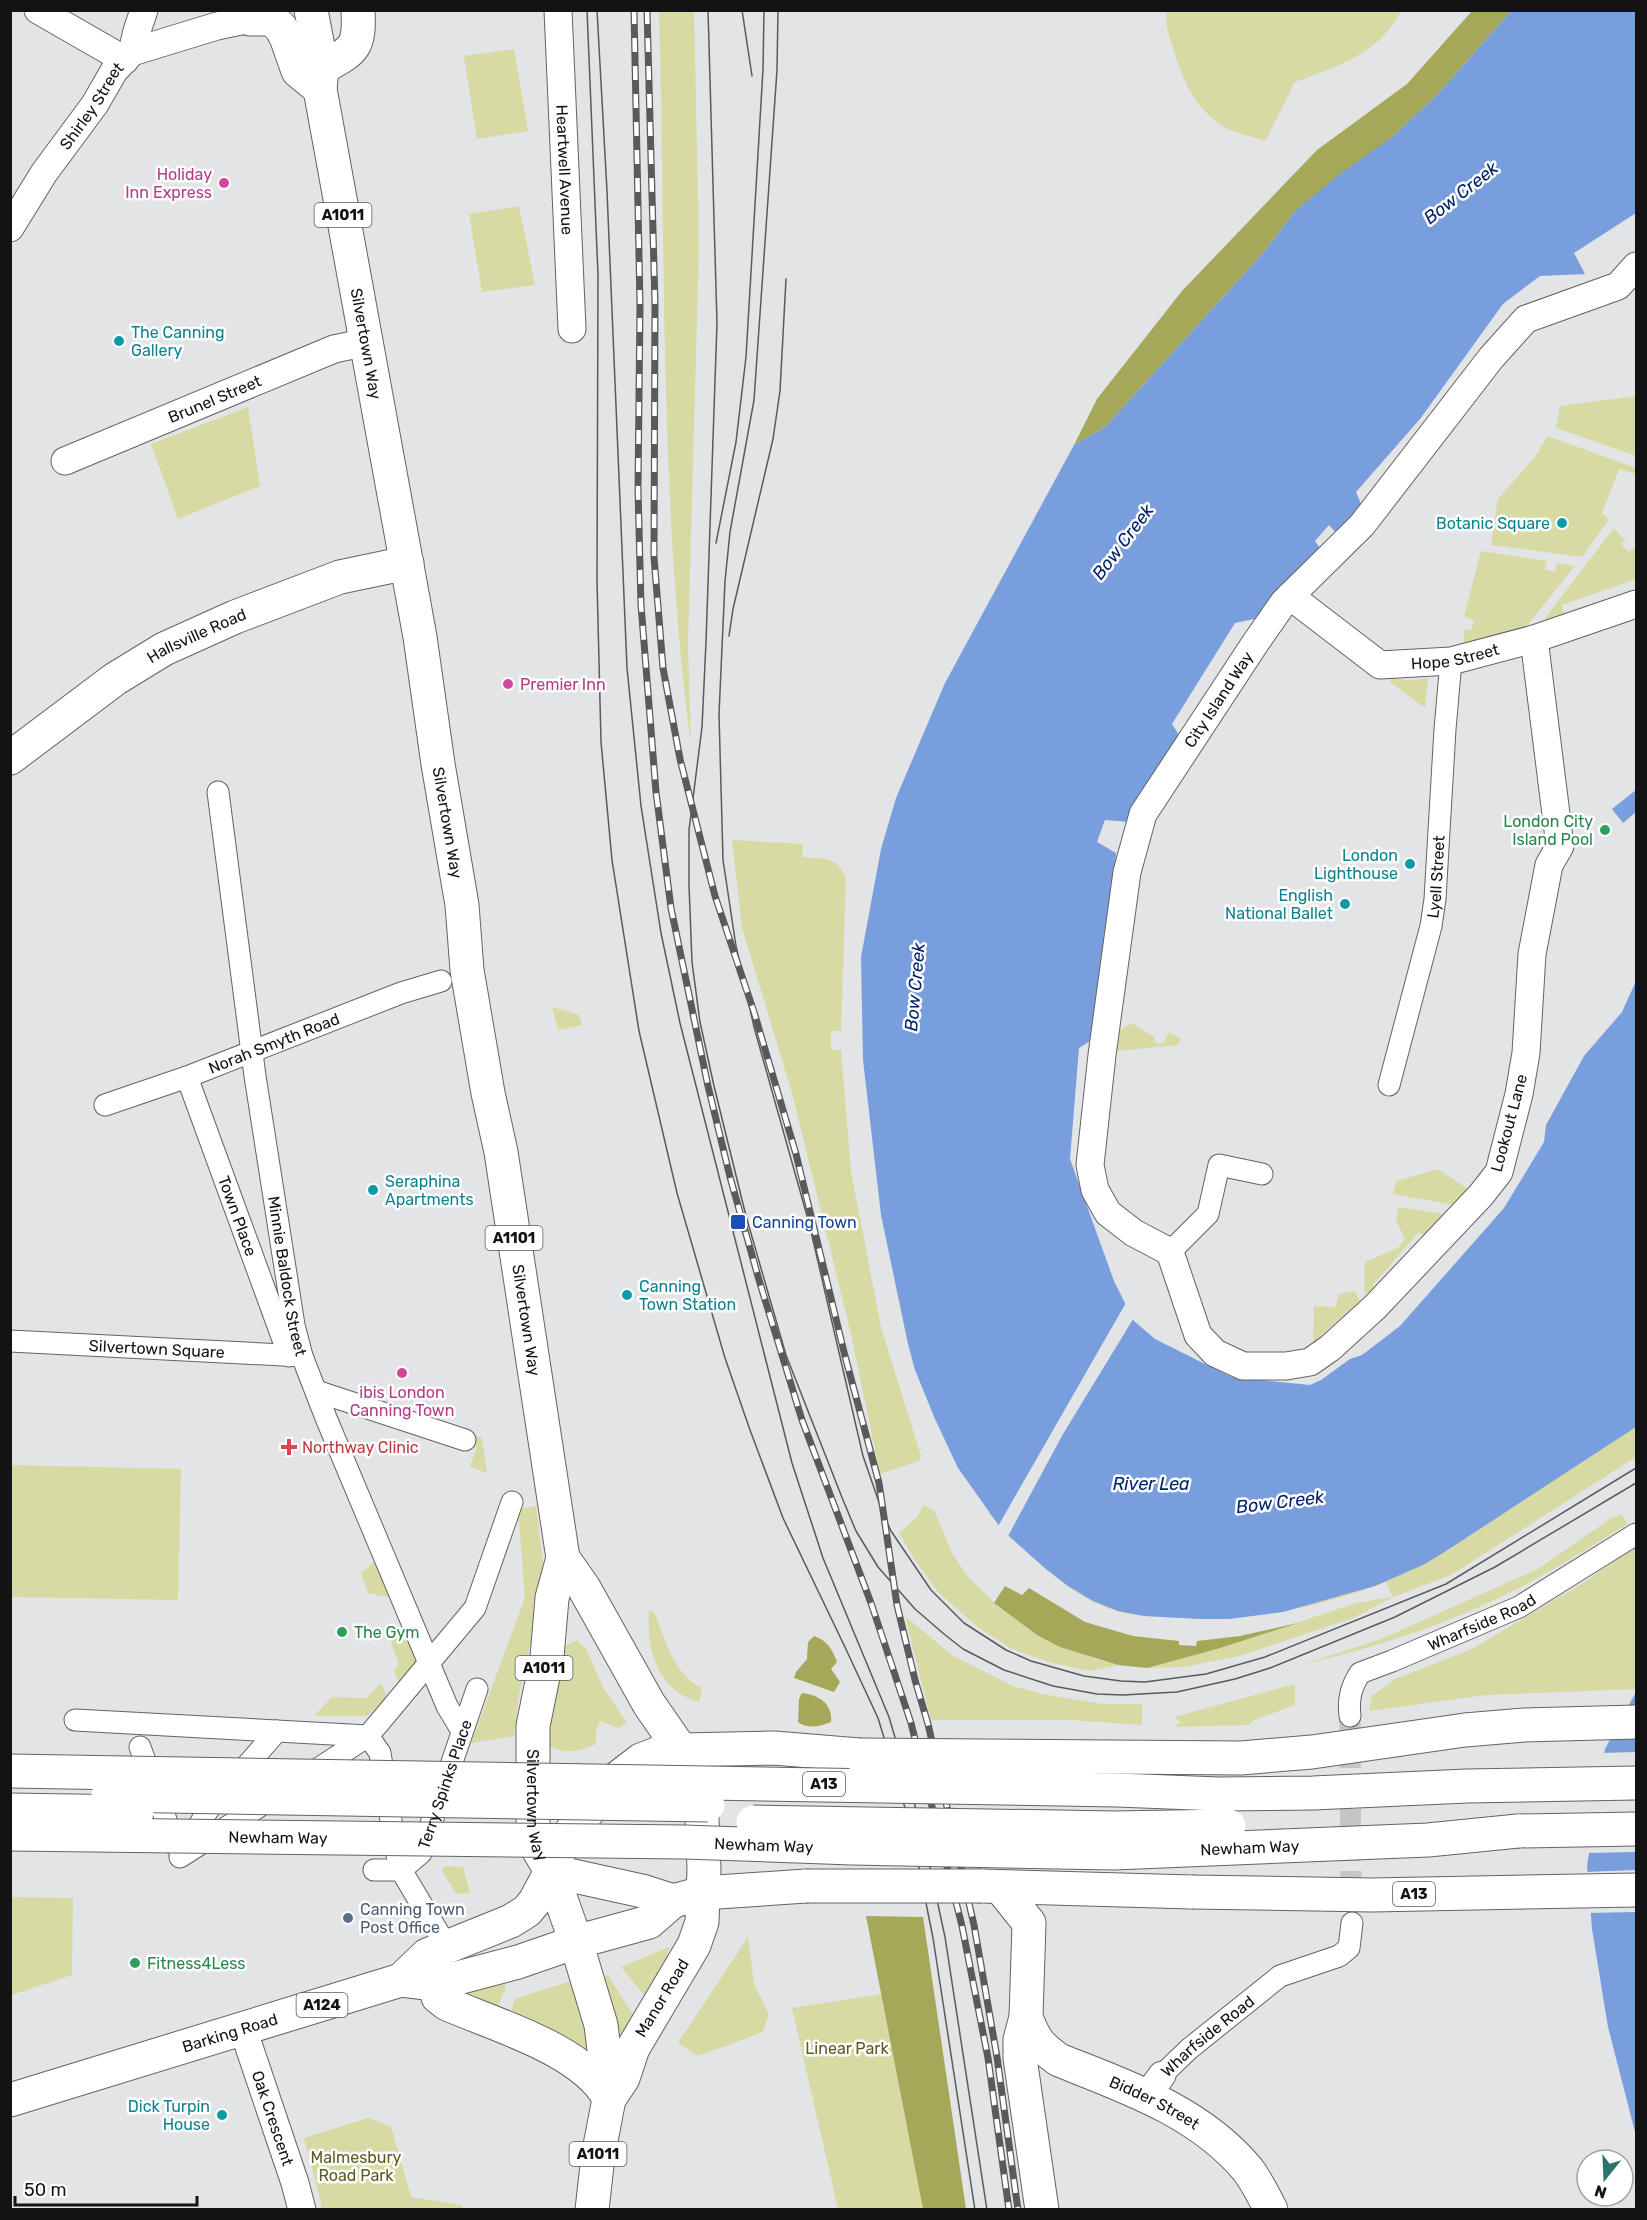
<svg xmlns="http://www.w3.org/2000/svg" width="1647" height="2220" viewBox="0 0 1647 2220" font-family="Rubik,sans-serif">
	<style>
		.green { fill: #d7daa2 }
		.forest { fill: #a5a858 }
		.water { fill: #799ede }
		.pier { fill: #e3e4e6 }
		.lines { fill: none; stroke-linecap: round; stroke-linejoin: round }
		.pedestrian-tunnel { stroke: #c4c5c6; stroke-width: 21; stroke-dasharray: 21 10; stroke-linecap: butt }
		.pedestrian-casing { stroke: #626365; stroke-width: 23 }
		.minor-casing { stroke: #626365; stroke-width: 29 }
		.tertiary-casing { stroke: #626365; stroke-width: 35 }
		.secondary-casing { stroke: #626365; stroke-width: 35 }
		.primary-casing { stroke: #626365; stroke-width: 35 }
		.trunk-casing { stroke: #626365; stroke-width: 35 }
		.pedestrian { stroke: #fff; stroke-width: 21 }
		.minor { stroke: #fff; stroke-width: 27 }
		.tertiary { stroke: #fff; stroke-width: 33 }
		.secondary { stroke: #fff; stroke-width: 33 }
		.primary { stroke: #fff; stroke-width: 33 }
		.trunk { stroke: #fff; stroke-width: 33 }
		.tram { stroke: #5a5a5c; stroke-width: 1.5 }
		.rail-casing { stroke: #5a5a5c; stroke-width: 7 }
		.rail { stroke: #fff; stroke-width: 4.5; stroke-dasharray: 14; stroke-linecap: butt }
		.trunk-bridge-casing { stroke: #626365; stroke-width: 35; stroke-linecap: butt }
		.trunk-bridge { stroke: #fff; stroke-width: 33 }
		.hotel-dot { fill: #d1479c; stroke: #fff; stroke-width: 2 }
		.culture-dot { fill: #0f9aa8; stroke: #fff; stroke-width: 2 }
		.leisure-dot { fill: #2e9e5b; stroke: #fff; stroke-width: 2 }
		.transit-dot { fill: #1a4fb4; stroke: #fff; stroke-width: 2 }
		.health-dot { fill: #e0444e; stroke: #fff; stroke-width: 2 }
		.service-dot { fill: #5c6f8a; stroke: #fff; stroke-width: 2 }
		.labels { text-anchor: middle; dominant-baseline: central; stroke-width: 5; stroke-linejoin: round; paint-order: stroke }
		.shield { fill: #fff; stroke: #5a5a5a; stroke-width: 1.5 }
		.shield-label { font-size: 15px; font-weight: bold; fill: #131314 }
		.street-label { font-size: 16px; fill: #131314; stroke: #fff }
		.hotel-label { font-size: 16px; fill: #b23c85; stroke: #fff; text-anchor: end }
		.culture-label { font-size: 16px; fill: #0d838f; stroke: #fff; text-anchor: end }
		.leisure-label { font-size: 16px; fill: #27864d; stroke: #fff; text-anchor: start }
		.transit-label { font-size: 16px; fill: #164399; stroke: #fff; text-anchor: start }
		.health-label { font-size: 16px; fill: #be3a42; stroke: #fff; text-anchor: start }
		.service-label { font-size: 16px; fill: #4e5e75; stroke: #fff; text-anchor: start }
		.park-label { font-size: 16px; fill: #5a5b21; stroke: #fff }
		.water-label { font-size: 18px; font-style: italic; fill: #00226b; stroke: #fff }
	</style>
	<rect width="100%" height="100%" fill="#e3e4e6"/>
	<!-- green -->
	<path class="green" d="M1167,10H1401V11C1380,53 1337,67 1295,82L1265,141C1252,136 1233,133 1221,125C1195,107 1183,81 1174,51C1170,38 1164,24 1167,10Z
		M659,11H694L699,245L688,644L691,745C659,502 666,255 659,11Z
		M514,49L528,131L477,139L464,56Z
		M519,206L535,285L482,292L469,214Z
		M1636,396V456L1556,428L1560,406Z
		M248,407L260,486L178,519L151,444Z
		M1547,436L1636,468V474L1619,469L1602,513L1609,519L1582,557L1491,545L1498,499L1535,457Z
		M1614,528L1625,540L1621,544L1629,552L1634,547L1636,555V579L1562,605L1565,617L1546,624L1545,618Z
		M1481,551L1547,561L1544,569L1555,572L1557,563L1575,566L1522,632L1464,643V629L1471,631L1474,620L1464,616Z
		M1392,677L1407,681L1428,678L1425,708L1390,682Z
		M732,840L803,844L802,857C823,859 837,856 846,878L841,1031H831V1050H841L851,1172L881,1327L921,1456L919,1461L880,1474L851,1334L792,1093L742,928Z
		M552,1007L579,1015L582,1025L558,1030Z
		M1132,1023L1154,1037L1157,1044L1164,1042L1169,1032L1181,1039L1177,1045L1108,1052L1109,1036Z
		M1438,1169L1472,1192L1460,1206L1393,1194L1396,1181Z
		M1399,1207L1450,1215L1430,1239L1419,1232L1373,1285L1381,1294L1377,1298L1364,1291L1365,1262L1398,1248L1405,1239L1396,1220Z
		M1355,1291L1360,1301L1321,1335L1328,1343L1313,1354L1314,1306L1335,1307L1339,1294Z
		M1636,1368V1457L1451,1575L1393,1597L1353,1618L1239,1656L1184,1667L1147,1668L1217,1649L1356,1603L1393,1597L1386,1582C1312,1610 1242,1623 1163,1617C1138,1616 1114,1613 1092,1601C1051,1580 1020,1545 988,1513Z
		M473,1436L482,1438L487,1473L470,1467L476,1448Z
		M11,1465L181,1469L178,1600L11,1597Z
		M923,1505L934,1510L953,1555L969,1578L1000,1608L1092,1658L1118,1665L1090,1671L1052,1663L1012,1649L979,1628L938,1592L915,1560L899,1533L917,1517Z
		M536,1506L544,1571L541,1595L519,1695L514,1736L471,1743L525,1598L518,1509Z
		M1621,1514L1628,1524C1591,1546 1555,1570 1517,1589C1448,1624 1375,1648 1300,1665L1379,1640L1538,1569L1610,1519Z
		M1636,1545V1689L1486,1695L1369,1711L1372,1696L1395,1679L1472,1649L1586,1581Z
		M375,1561L392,1598L368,1593L361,1573Z
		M649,1610L655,1614C665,1640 675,1676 702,1688L699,1702C694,1700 687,1698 682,1695C653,1677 647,1642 649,1610Z
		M905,1616L953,1656L1013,1686L1042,1694L1103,1704H1142V1725L1071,1720H931Z
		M405,1626L423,1665L399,1684L394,1669L399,1665L390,1639Z
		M577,1640L586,1649L604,1689L627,1723L619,1728L600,1721L596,1730V1744C579,1751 563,1756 547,1744L561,1648Z
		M381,1683L387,1697L367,1716H314L332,1697L366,1698Z
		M1295,1684V1705L1254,1720L1248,1725L1175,1727L1180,1722L1174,1717Z
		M444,1866L463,1867L470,1893L456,1894L442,1871Z
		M11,1897L73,1898L72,1975L11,1995Z
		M748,1937L754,1984L769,2014L763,2032L698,2056L678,2043Z
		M669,1947L666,1960L644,1995L621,1967Z
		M608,1975L634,2016L619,2038L603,1976Z
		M502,1980L506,1987L494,2015L452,1997Z
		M574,1980L592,2051L590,2062L508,2021L515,1999Z
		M881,1994L923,2209H838L792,2008Z
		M368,2118L391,2126L411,2197L462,2205L463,2209H321V2203L304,2138Z"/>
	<!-- forest -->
	<path class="forest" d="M1472,11H1511L1438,94L1392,137L1296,210L1263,253L1105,427L1074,445L1097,399L1182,291L1317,150L1407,84Z
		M1005,1586L1022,1595L1029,1588L1085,1622L1133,1636L1179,1641V1645L1196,1646L1197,1641L1240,1636L1298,1623L1217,1649L1147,1668L1118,1665L1060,1647L1037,1635L994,1603Z
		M814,1636C828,1641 832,1649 837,1662L831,1669L840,1682L834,1692L794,1678L796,1672L807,1659L808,1642Z
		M802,1693C819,1695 833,1704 831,1722C820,1726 809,1730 798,1722L799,1699Z
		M866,1916L923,1917L966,2209H923Z"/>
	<!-- water -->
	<path class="water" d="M1511,11H1636V213L1574,253L1585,274L1540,276L1503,304L1420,419L1356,492L1364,511L1340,537L1329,525L1315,541L1324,554L1264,617L1235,623L1172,724L1183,741L1130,822L1105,820L1097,842L1116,853L1110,930L1095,1038L1079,1048L1070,1159L1114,1281L1134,1321L1155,1339L1231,1377L1310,1385L1321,1380L1350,1359L1362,1355L1400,1326L1504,1208L1544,1142L1546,1125L1584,1056L1622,1012L1636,981V1427L1446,1551L1425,1564L1375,1586L1283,1612L1229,1619H1200L1144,1616L1118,1611L1093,1601L1068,1586L1046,1569L1002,1530L958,1468L935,1419L915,1370L908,1344L881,1215L863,1060L861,957L881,849L896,798L945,683L1074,445L1105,427L1263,253L1296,210L1340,174L1392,137L1438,94Z
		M1636,790V812L1623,823L1612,809Z
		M1636,1692V2136L1608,2027L1592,1929L1587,1866L1605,1749Z"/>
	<!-- pier -->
	<path class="pier" d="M1127,1301L1135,1316L1063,1434L1007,1538L997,1528Z
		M1636,1752V1852L1586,1853L1601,1753Z
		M1636,1870V1912L1587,1913L1584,1872Z"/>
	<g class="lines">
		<!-- pedestrian-tunnel -->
		<path class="pedestrian-tunnel" d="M1350,1716L1351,1907"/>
		<!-- pedestrian casing -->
		<g class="pedestrian-casing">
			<g id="pedestrian">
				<path id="s1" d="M218,792L255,1076L294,1325L302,1356L326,1418L447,1706L462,1731"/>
				<path id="s2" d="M187,1077L289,1356"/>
				<path id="s3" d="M1389,1085L1431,926L1435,899L1445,729L1451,661"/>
				<path id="s4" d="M105,1105L187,1077L401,993L441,981"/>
				<path d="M1170,1252L1208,1214L1219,1165L1262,1174"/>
				<path id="s5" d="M10,1341L302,1356"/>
				<path d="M316,1391L465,1440"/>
				<path id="s6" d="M1350,1716C1348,1699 1351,1687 1360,1673L1392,1661L1519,1607L1636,1534"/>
				<path d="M75,1720L368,1736L475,1608L512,1502"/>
				<path d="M140,1747L175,1845"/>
				<path d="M307,1776L368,1736L380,1753L396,1851L401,1870L441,1937"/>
				<path d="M188,1844L208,1810L277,1731"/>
				<path d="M180,1857L271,1799"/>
				<path d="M374,1870H401"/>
				<path id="s7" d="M401,1870L421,1853L477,1689"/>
				<path id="s8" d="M1162,2075L1189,2049L1280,1976L1339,1956L1349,1948L1352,1923"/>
			</g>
		</g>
		<!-- minor casing -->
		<g class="minor-casing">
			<g id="minor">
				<path d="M38,10L125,60"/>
				<path id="s9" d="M558,10L572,329"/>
				<path d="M132,52L137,31L144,10"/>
				<path id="s10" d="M10,228L44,173L95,104L114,71L132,52L217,26L250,19"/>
				<path id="s11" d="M65,461L334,349L367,342"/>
				<path id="s12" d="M1290,596L1380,665L1451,661L1534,639L1636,604"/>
				<path id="s13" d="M1534,639L1560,846L1549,865L1532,954L1526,1053L1519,1094L1499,1172L1481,1195L1375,1307L1330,1348L1310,1362L1286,1366H1243L1215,1353L1198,1335L1170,1252L1134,1233L1108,1213L1095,1190L1090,1165L1102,1055L1127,872L1143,814L1256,642L1284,602L1362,525L1491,358L1526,319L1618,286L1636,266"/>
				<path id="s14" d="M243,2029L295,2183L302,2210"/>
				<path d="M1146,2097L1162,2075"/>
			</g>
		</g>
		<!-- tertiary casing -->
		<g class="tertiary-casing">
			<g id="tertiary">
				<path d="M248,10L250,19H272L281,28L286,37L298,71L320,89"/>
				<path d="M322,68C354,50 360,49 358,10"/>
				<path id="s15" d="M10,758L115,679L164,649L235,617L340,577L407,563"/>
			</g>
		</g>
		<!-- secondary casing -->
		<g class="secondary-casing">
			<g id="secondary">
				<path d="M1001,1888L1029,1923L1026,2017L1020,2040V2058L1042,2210"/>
				<path id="s16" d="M1026,2017C1034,2039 1039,2046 1059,2060C1127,2087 1200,2112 1248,2170C1257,2182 1264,2196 1271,2210"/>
			</g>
		</g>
		<!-- primary casing -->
		<g class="primary-casing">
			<g id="primary">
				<path id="s17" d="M311,10L322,68L320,89L420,637L438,764L462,905L467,970L488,1093L501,1152L563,1558L552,1598L547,1657L533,1726V1826L538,1849L551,1871L576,1942L601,2025L604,2050L603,2087"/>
				<path d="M563,1558L584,1588L649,1704L694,1769L701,1795L704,1869L702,1922L694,1945L633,2048L623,2078L609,2099L598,2156L592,2210"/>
				<path d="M551,1871L642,1891L673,1901"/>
				<path d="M401,1980L435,1984L518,1962L576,1942L649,1922L673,1901L703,1893"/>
				<path d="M435,1984L438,1997L447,2004C496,2025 583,2050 609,2098"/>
				<path id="s18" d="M10,2100L401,1980L427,1955L511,1921L527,1911L535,1901L551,1871L558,1853L571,1832L611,1783L641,1760L659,1753L681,1750"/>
			</g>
		</g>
		<!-- trunk casing -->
		<g class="trunk-casing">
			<path id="trunk" d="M681,1750L774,1748L859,1755
				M1518,1831L1636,1829
				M981,1886L1192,1892
				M703,1893L806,1886"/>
		</g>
		<!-- pedestrian -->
		<use href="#pedestrian" class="pedestrian"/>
		<!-- minor -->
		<use href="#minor" class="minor"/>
		<!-- tertiary -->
		<use href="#tertiary" class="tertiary"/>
		<!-- secondary -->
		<use href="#secondary" class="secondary"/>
		<!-- primary -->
		<use href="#primary" class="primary"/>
		<!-- trunk -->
		<use href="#trunk" class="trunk"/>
		<!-- tram -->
		<path class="tram" d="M587,10L598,275L597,581L601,742L612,860L639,1031L677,1193L725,1358L750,1430L783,1518L844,1645L878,1718L895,1774L911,1828L933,1938L975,2210
			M597,10L607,191L627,668L641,806L661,933L680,1023L792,1463L823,1558L889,1717L921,1826L945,1937L987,2210
			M708,10L717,323L706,642L702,727L689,830V885L692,962L700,1022L714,1086L746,1216L786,1355L843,1500L856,1531L878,1567L915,1609L944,1634L963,1649L1004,1670L1053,1686L1097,1694L1123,1695L1177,1692L1235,1679L1270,1668L1395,1617L1495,1567L1636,1483
			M742,10L752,76
			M778,10L777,70L754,400L730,532L725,581L719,714L723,860L736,946L754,1027L809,1223L863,1456L882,1511L891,1531L931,1590L964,1623L1006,1650L1031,1661L1084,1676L1121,1681L1145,1682L1206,1674L1265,1657L1446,1584L1636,1468
			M716,543L736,442L746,357L763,69L764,10
			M729,636L733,609L773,439L780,391L786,279"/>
		<!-- rail casing -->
		<g class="rail-casing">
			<path id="rail" d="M634,10L640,305L638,489L641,605L656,792L671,908L708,1086L730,1177L759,1280L802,1420L871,1603L911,1723L962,1926L988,2058L1009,2210
				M647,10L655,305L654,557L663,668L680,759L715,896L754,1012L796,1154L845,1356L879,1483L897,1605L915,1680L928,1724L974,1925L997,2057L1018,2210"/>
		</g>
		<!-- rail -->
		<use href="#rail" class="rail"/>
		<!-- trunk-bridge casing -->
		<g class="trunk-bridge-casing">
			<g id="trunk-bridge">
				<path d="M859,1755L1241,1758L1312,1752L1465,1730L1524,1725L1636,1722"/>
				<path d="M10,1771L1117,1790L1219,1794L1313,1793L1467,1786L1636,1783"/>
				<path d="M108,1795L708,1805"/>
				<path d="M10,1810L137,1812"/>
				<path d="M753,1822L1115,1828L1229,1826"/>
				<path id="s19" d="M10,1834L684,1842L852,1848L1114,1853L1428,1840L1518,1831"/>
				<path d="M806,1886H981"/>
				<path d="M1192,1892L1372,1895L1636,1890"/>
			</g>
		</g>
		<!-- trunk-bridge -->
		<use href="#trunk-bridge" class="trunk-bridge"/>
	</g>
	<!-- markers -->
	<g class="hotel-dot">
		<circle cx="224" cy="183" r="6"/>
		<circle cx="508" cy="684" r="6"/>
		<circle cx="402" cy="1373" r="6"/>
	</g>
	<g class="culture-dot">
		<circle cx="119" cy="341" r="6"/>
		<circle cx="1562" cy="523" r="6"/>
		<circle cx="1410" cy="864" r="6"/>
		<circle cx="1345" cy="904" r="6"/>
		<circle cx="373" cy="1190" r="6"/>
		<circle cx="627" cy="1295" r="6"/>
		<circle cx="222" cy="2115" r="6"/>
	</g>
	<g class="leisure-dot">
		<circle cx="1605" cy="830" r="6"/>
		<circle cx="342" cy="1632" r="6"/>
		<circle cx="135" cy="1963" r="6"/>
	</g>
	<rect class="transit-dot" x="730" y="1214" width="16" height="16" rx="3"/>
	<path class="health-dot" d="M286 1438h6v6h6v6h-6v6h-6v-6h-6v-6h6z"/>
	<circle class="service-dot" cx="348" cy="1918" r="6"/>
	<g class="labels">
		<!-- shield labels -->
		<g class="shield">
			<rect x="314.5" y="203" width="57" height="24" rx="4.5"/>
			<rect x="485.5" y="1226" width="57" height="24" rx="4.5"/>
			<rect x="515.5" y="1656" width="57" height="24" rx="4.5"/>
			<rect x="803" y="1772" width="42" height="24" rx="4.5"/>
			<rect x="1393" y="1882" width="42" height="24" rx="4.5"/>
			<rect x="296.5" y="1993" width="51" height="24" rx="4.5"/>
			<rect x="569.5" y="2142" width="57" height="24" rx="4.5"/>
		</g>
		<g class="shield-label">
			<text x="343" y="215">A1011</text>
			<text x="514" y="1238">A1101</text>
			<text x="544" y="1668">A1011</text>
			<text x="824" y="1784">A13</text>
			<text x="1414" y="1894">A13</text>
			<text x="322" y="2005">A124</text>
			<text x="598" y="2154">A1011</text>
		</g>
		<!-- street labels -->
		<g class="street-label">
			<text stroke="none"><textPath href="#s10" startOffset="147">Shirley Street</textPath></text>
			<text stroke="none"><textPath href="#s9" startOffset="160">Heartwell Avenue</textPath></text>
			<text stroke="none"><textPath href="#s17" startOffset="339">Silvertown Way</textPath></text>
			<text stroke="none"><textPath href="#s11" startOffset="162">Brunel Street</textPath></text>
			<text stroke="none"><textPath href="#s15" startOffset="224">Hallsville Road</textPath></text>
			<text stroke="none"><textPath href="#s12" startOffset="189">Hope Street</textPath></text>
			<text stroke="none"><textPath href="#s13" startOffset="1640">City Island Way</textPath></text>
			<text stroke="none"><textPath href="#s17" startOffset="825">Silvertown Way</textPath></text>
			<text stroke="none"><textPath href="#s3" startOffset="214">Lyell Street</textPath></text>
			<text stroke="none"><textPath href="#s4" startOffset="180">Norah Smyth Road</textPath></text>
			<text transform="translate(1509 1123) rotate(-75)">Lookout Lane</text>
			<text stroke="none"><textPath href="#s2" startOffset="148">Town Place</textPath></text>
			<text stroke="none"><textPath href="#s1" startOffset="489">Minnie Baldock Street</textPath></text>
			<text stroke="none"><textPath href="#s17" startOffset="1329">Silvertown Way</textPath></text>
			<text stroke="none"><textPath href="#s5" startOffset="147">Silvertown Square</textPath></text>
			<text stroke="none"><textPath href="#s6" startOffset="177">Wharfside Road</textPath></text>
			<text stroke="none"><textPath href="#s7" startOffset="99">Terry Spinks Place</textPath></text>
			<text stroke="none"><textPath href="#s17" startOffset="1820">Silvertown Way</textPath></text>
			<text stroke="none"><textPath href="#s19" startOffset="268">Newham Way</textPath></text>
			<text stroke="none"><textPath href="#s19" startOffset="754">Newham Way</textPath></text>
			<text stroke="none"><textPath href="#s19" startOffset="1240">Newham Way</textPath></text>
			<text transform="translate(662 1998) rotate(-59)">Manor Road</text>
			<text stroke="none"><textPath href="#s18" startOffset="230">Barking Road</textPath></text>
			<text stroke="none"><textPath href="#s8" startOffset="60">Wharfside Road</textPath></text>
			<text stroke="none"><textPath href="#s16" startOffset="160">Bidder Street</textPath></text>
			<text stroke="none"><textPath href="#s14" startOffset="94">Oak Crescent</textPath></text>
		</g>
		<!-- hotel labels -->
		<g class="hotel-label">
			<text x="212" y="174">Holiday<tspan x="212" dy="18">Inn Express</tspan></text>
			<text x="520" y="684" text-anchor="start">Premier Inn</text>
			<text x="402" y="1392" text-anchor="middle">ibis London<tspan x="402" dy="18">Canning Town</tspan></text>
		</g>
		<!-- culture labels -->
		<g class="culture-label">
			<text x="131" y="332" text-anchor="start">The Canning<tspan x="131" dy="18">Gallery</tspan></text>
			<text x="1550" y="523">Botanic Square</text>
			<text x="1398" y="855">London<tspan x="1398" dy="18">Lighthouse</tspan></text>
			<text x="1333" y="895">English<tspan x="1333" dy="18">National Ballet</tspan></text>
			<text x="385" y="1181" text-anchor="start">Seraphina<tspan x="385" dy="18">Apartments</tspan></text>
			<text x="639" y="1286" text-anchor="start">Canning<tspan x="639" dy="18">Town Station</tspan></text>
			<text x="210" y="2106">Dick Turpin<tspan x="210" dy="18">House</tspan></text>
		</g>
		<!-- leisure labels -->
		<g class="leisure-label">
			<text x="1593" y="821" text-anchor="end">London City<tspan x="1593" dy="18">Island Pool</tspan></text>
			<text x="354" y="1632">The Gym</text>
			<text x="147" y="1963">Fitness4Less</text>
		</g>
		<!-- transit labels -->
		<g class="transit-label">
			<text x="752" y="1222">Canning Town</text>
		</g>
		<!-- health labels -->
		<g class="health-label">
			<text x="302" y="1447">Northway Clinic</text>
		</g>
		<!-- service labels -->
		<g class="service-label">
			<text x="360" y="1909">Canning Town<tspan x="360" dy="18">Post Office</tspan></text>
		</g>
		<!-- park labels -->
		<g class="park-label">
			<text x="847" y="2048">Linear Park</text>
			<text x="356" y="2157">Malmesbury<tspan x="356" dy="18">Road Park</tspan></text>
		</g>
		<!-- water labels -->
		<g class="water-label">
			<text transform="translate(1461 193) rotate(-38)">Bow Creek</text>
			<text transform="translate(1123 542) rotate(-53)">Bow Creek</text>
			<text transform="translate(915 987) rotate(-85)">Bow Creek</text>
			<text x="1151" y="1484">River Lea</text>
			<text transform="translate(1280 1502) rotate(-7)">Bow Creek</text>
		</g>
	</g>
	<!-- border -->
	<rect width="1647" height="2220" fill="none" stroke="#131314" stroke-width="24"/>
	<!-- north arrow -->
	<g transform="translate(1605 2178) rotate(198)"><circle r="28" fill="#ffffff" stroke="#a1a1a1" stroke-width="1.5"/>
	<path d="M0-4.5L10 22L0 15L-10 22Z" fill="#2c7369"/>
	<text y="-9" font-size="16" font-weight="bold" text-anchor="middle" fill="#131314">N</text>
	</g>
	<!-- scale -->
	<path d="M15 2196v9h182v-9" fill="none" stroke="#131314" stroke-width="3"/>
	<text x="24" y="2196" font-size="18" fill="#131314" stroke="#ffffff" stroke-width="4.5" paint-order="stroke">50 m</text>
</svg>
